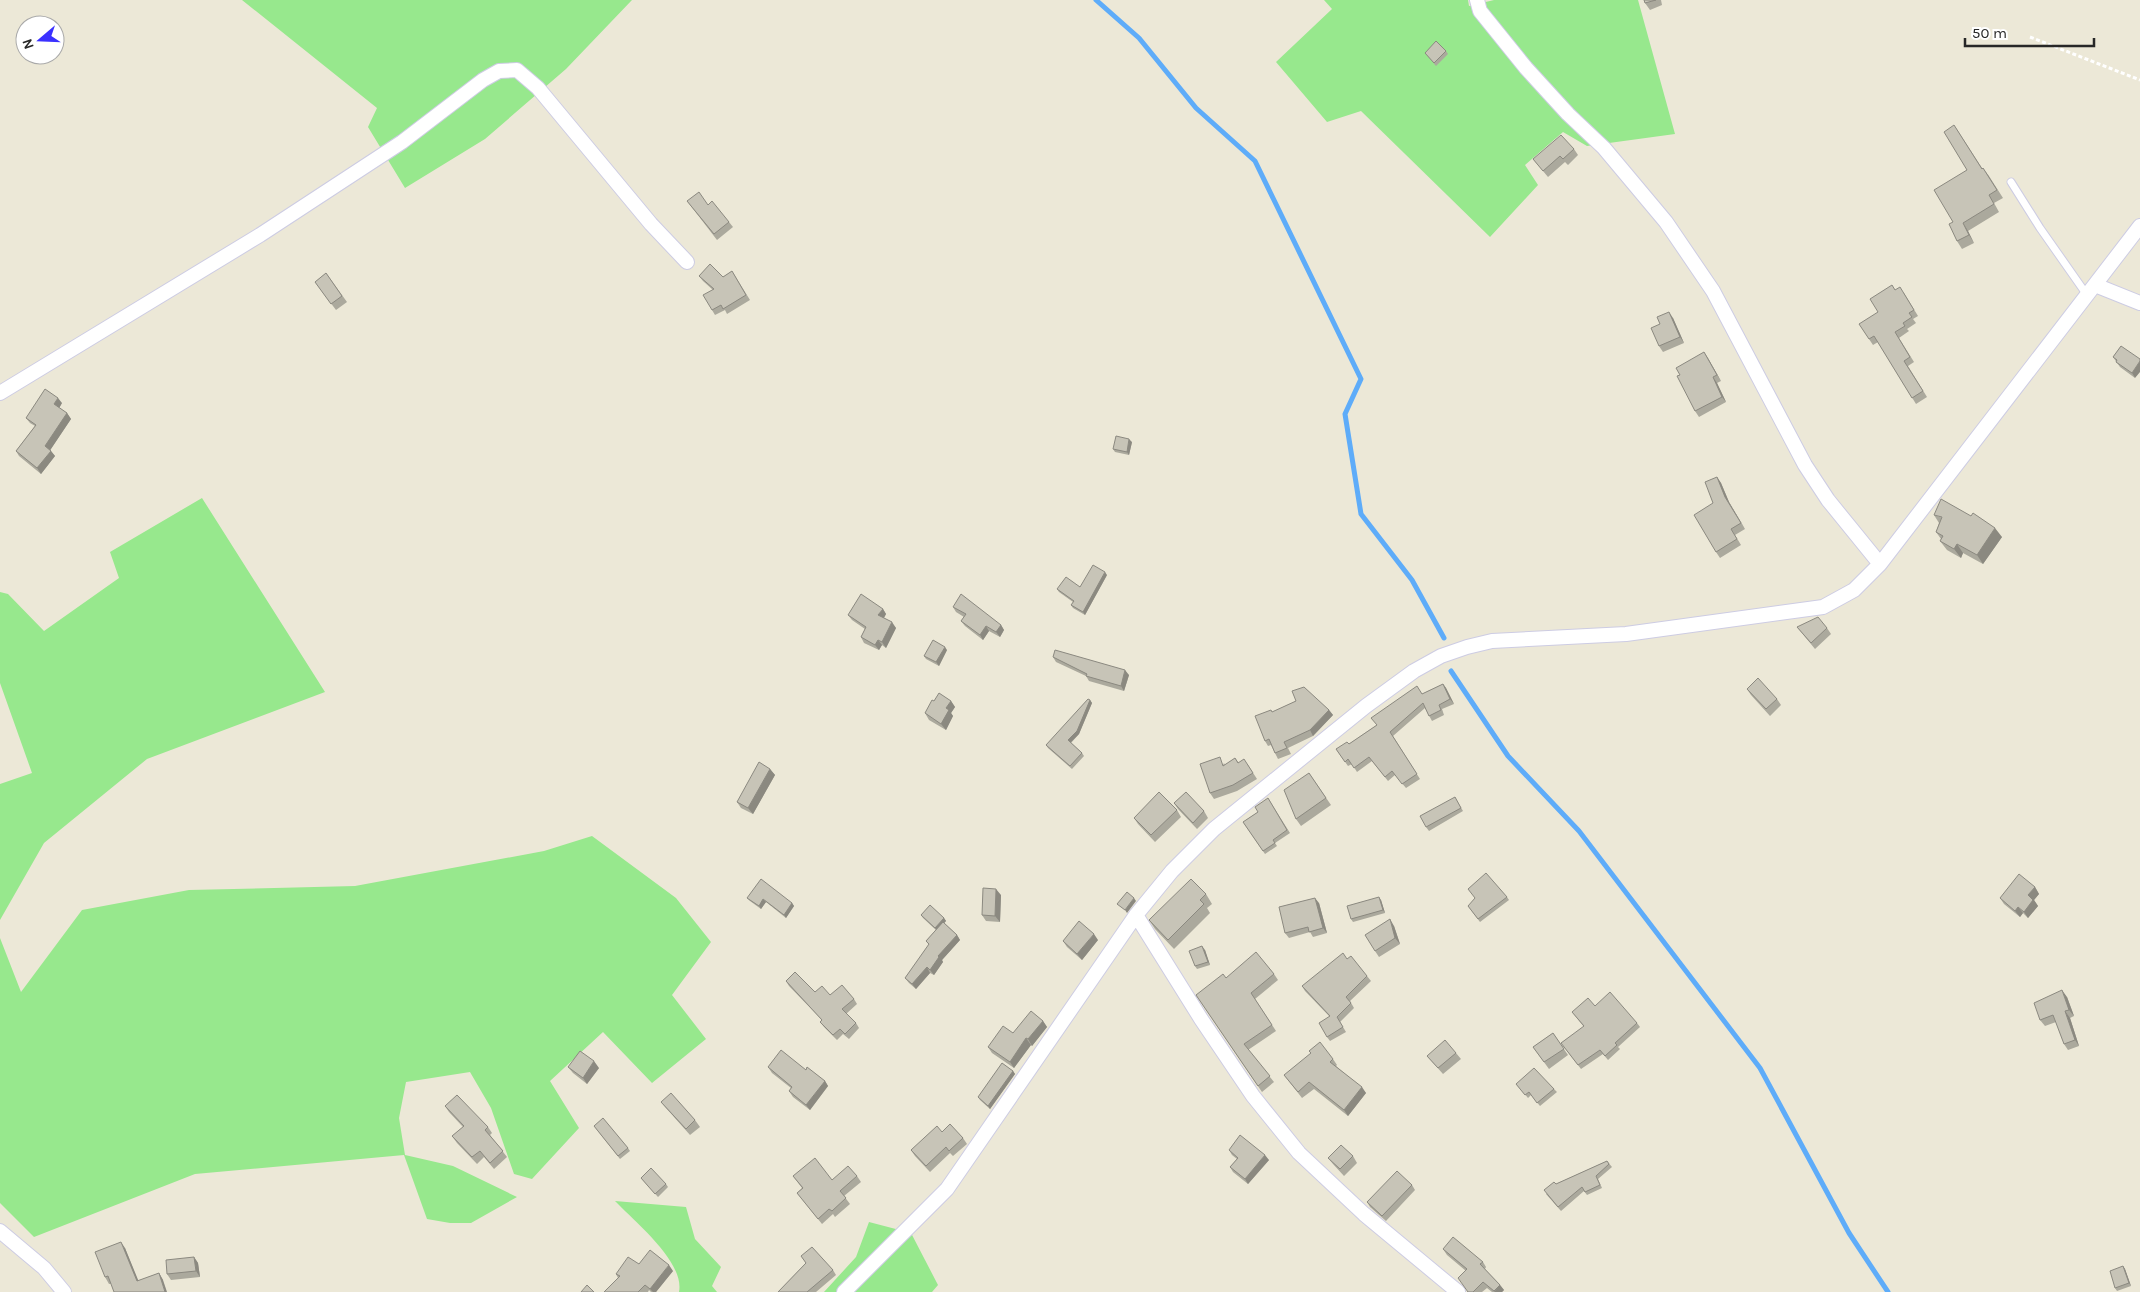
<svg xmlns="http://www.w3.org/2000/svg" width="2140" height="1292" viewBox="0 0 2140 1292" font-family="Karla,sans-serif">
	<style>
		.green { fill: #97e88d }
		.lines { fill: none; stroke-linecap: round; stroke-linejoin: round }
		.stream { stroke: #5eacf9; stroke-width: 5 }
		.service-casing { stroke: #cdcce3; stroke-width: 9 }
		.minor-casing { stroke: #cdcce3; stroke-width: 16 }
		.path { stroke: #fff; stroke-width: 3; stroke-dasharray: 4 2.5; stroke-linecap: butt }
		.service { stroke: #fff; stroke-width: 7 }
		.minor { stroke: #fff; stroke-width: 14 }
		.wall { fill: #aba99d }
		.shaded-wall { fill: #8b8980 }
		.building { fill: #c7c4b7; stroke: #8b8980 }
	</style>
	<rect width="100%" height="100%" fill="#ece8d7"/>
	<!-- green -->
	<path class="green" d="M242,0H632L566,69L485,139L405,188L368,127L377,108Z
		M1324,0H1468L1469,6L1494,0H1638L1675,134L1587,146L1563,132L1525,165L1538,185L1490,237L1361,111L1327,122L1276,62L1332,9Z
		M202,498L325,692L147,759L44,843L0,920V784L32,773L0,683V592L8,594L44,631L119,578L110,552Z
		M592,836L676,898L711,942L672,995L706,1039L652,1083L603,1032L550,1081L579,1128L532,1179L514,1174L491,1108L470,1072L406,1082L399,1118L405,1155L453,1166L517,1197L471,1223H450L427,1219L404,1155L195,1174L34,1237L0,1203V938L21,992L82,910L189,890L355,886L544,851Z
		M615,1201L686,1207L695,1239L721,1267L712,1286L717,1292H679C685,1262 634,1221 615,1201Z
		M869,1222L911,1233L938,1285L932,1292H824L856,1257Z"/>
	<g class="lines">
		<!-- stream -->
		<path class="stream" d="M1096,0L1139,38L1196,108L1255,161L1361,379L1345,414L1361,514L1412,580L1444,638
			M1451,671L1508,756L1579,831L1760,1068L1849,1233L1888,1292"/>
		<!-- service casing -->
		<g class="service-casing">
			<path id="service" d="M2011,182L2040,228L2087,295"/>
		</g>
		<!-- minor casing -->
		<g class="minor-casing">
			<path id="minor" d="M1477,0L1480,11L1526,68L1568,114L1604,148L1666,222L1713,291L1805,465L1828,500L1880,564
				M2095,285L2140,303
				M0,393L260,235L402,142L483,80L499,71L517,70L538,88L651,224L687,262
				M1136,915L1201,1019L1253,1096L1299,1153L1364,1214L1458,1292
				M0,1231L44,1268L64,1292
				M844,1292L947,1189L1136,915L1172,871L1214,829L1366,706L1414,671L1441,656L1467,647L1492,641L1626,634L1823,607L1854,590L1880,564L2140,226"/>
		</g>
		<!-- path -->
		<path class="path" d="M2030,37L2140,80"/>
		<!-- service -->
		<use href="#service" class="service"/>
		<!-- minor -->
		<use href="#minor" class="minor"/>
	</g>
	<!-- wall -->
	<path class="wall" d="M1644,0H1661L1662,5L1650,10L1645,3Z
		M1446,51L1448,54L1436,66L1425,53Z
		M1954,125L1982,168H1983L1989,176L2003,198L1994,203L1999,212L1968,231L1974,243L1962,249L1957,241L1953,222L1967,170Z
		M1574,149L1578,155L1568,165L1565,162L1548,177L1533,159Z
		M687,201L708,205L729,222L733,227L717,240Z
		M732,271L750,300L727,314L725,310L715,315L712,310L713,290L703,281L699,276L723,277Z
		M326,273L347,302L336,310L315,282Z
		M1892,285L1895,290L1904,293L1918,316L1913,319L1916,323L1907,329L1909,331L1899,338L1914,362L1908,366L1927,397L1916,404L1878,342L1873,345L1869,339L1878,312Z
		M1673,318L1684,343L1663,352L1659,346L1660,324Z
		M2121,346L2135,378L2120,367L2113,357Z
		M1704,352L1721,381L1717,383L1726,402L1699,417L1695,411L1680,375Z
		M62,403L59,408L67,413L71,419L50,450L55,456L41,474L19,456L16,451L35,426L30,423L26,418Z
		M1132,442L1129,455L1115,452L1113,449Z
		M1717,477L1721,483L1729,502L1745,529L1735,535L1741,545L1720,558L1716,552L1713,503Z
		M1934,515L2002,537L1983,564L1963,553L1961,558L1947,550L1940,541L1941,539L1936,532L1939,523Z
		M1107,575L1085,615L1073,608L1071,605L1073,602L1059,592L1057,589L1080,587Z
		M953,607L1001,625L1004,630L1000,637L989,631L983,640L965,626L961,621L964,617L956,612Z
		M883,609L886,614L884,618L896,628L886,648L882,645L879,650L864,643L861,637L865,629L852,620L848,615Z
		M1797,627L1827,628L1831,634L1815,649Z
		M947,650L939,666L926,659L924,656Z
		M1053,657L1129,675L1124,691L1089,681L1086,676L1056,662Z
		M1443,684L1446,688L1454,704L1442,709L1444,715L1432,721L1425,708L1393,736L1420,779L1406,788L1395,775L1388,781L1372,761L1357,772L1352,764L1348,766L1336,749L1349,744L1422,694Z
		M1747,689L1777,699L1781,705L1770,716L1751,695Z
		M1090,700L1092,703L1079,734L1071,743L1082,753L1084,756L1072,769L1048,748L1046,745Z
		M934,701H951L955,707L951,713L953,716L946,730L929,720L925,713Z
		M1296,701L1329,710L1333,715L1313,736L1288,748L1291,754L1278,759L1271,745L1268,746L1265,741L1273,712Z
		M1235,758L1239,763L1248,765L1257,779L1237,791L1214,799L1210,793L1224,763L1225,765Z
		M770,769L775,775L753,814L741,808L737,802Z
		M1309,773L1331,805L1301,826L1296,819Z
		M1455,797L1463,811L1429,831L1426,827Z
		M1268,798L1290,833L1275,843L1277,846L1265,854L1243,822L1258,812Z
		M1174,803L1204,811L1208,818L1197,829L1178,809Z
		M1177,810L1181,817L1155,842L1138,824L1134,818Z
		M2035,887L2039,894L2034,900L2038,906L2028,918L2023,913L2020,917L2004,904L2000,898Z
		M1206,894L1212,904L1207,908L1210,913L1174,949L1155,929L1149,920Z
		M1001,895L1000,922L986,921L982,915Z
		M1507,897L1509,900L1480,922L1468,906Z
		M747,898L792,903L794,906L786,918L766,902L761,909L750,901Z
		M1381,900L1385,913L1353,922L1351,919Z
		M1319,903L1327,933L1313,937L1310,932L1289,938L1285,933Z
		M921,915L944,918L946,921L944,923L957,935L960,940L942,960L943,962L934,975L930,973L916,989L909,983L905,978L929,945L926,941L936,930L923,918Z
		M1394,926L1400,944L1379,957L1375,951Z
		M1098,940L1082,960L1067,947L1063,941Z
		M1205,950L1210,965L1197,969L1195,966Z
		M1347,959L1367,976L1371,981L1350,1001L1354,1008L1340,1022L1346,1032L1330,1041L1327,1037L1329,1016L1305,991L1302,986Z
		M1274,974L1278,980L1255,999L1276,1031L1248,1050L1274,1082L1262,1092L1196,995L1226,978Z
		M786,981L815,992L854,999L857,1004L846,1014L856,1023L859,1028L849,1039L843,1034L837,1040L824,1027L820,1022L822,1020L789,986Z
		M2067,997L2074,1016L2070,1018L2079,1046L2068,1050L2064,1044L2056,1022L2045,1026L2040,1020Z
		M1595,1006L1637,1023L1640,1027L1618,1047L1620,1049L1608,1060L1603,1054L1581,1069L1561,1043L1584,1027L1572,1012Z
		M1043,1021L1047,1027L1032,1046L1031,1045L1014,1068L992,1053L988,1047L1013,1033Z
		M1553,1033L1568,1055L1549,1069L1533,1047Z
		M1456,1053L1461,1059L1443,1074L1427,1056Z
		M1333,1059L1337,1065L1336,1066L1366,1093L1348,1116L1314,1089L1302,1098L1284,1075Z
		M568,1067L599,1068L587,1084L573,1073Z
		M768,1067L806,1070L825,1081L828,1086L810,1110L793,1097L789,1091L791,1088L772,1073Z
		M1013,1071L1015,1074L990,1109L980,1100L978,1097Z
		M1516,1084L1554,1089L1557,1092L1540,1106L1531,1095L1528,1098Z
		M661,1102L695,1120L700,1127L690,1135L666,1108Z
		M445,1106L488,1127L492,1133L490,1135L507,1157L494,1169L484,1157L477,1164L457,1143L452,1136L463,1127L449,1112Z
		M594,1126L628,1148L630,1151L620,1159Z
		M963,1138L967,1144L953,1156L950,1153L930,1172L915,1156L911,1150Z
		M1229,1150L1269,1160L1248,1184L1233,1172L1230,1167L1237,1159L1232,1155Z
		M1353,1156L1357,1163L1344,1176L1333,1164L1328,1158Z
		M1607,1161L1612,1167L1598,1179L1602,1188L1587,1195L1584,1191L1561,1211L1546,1194L1556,1184Z
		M793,1176L832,1180L857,1176L861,1182L844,1196L850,1204L835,1217L833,1214L822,1224L797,1193L802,1188Z
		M641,1178L666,1184L668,1187L658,1197Z
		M1412,1185L1415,1190L1386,1221L1370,1207L1367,1202Z
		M125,1248L138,1281L159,1273L163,1280L109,1284L105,1277Z
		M1443,1249L1483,1262L1486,1267L1485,1269L1500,1285L1504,1290L1502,1292H1492L1487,1288L1482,1292H1468L1466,1271L1447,1255Z
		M801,1256L833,1270L836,1275L816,1292H778L806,1263Z
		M194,1257L198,1263L200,1277L171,1280L167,1274Z
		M639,1264L673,1271L656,1292H651L649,1290L648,1292H604L618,1278L616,1274Z
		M2123,1266L2125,1269L2131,1286L2117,1291L2115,1288Z"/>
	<!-- shaded-wall -->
	<path class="shaded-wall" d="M1963,223L1968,231L1974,243L1969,235Z
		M1669,312L1673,318L1684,343L1680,337Z
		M1704,352L1708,358L1721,381L1717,375Z
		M2140,361V372L2135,378L2132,373Z
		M1713,377L1717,383L1726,402L1722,397Z
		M58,398L62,403L58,410L54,404Z
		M67,413L71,419L49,452L45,446Z
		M1129,439L1132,442L1129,455L1127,452Z
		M51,451L55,456L41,474L37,468Z
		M1717,477L1721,483L1729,502L1745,529L1725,497Z
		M1995,528L2002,537L1983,564L1977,555Z
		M1957,544L1963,553L1961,558L1954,549Z
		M1105,572L1107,575L1085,615L1083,612Z
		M883,609L886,614L882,621L878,615Z
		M892,622L896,628L886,648L882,642Z
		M1001,625L1004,630L1000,637L996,632Z
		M986,626L989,631L983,640L980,635Z
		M878,640L882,645L879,650L875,645Z
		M945,647L947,650L939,666L936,662Z
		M1125,670L1129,675L1124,691L1121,686Z
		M1443,684L1446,688L1454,704L1450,699Z
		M1090,700L1092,703L1079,734L1070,743L1068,740Z
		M951,701L955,707L951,713L953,716L946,730L941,724L946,708Z
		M1329,710L1333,715L1313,736L1310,730Z
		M770,769L775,775L753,814L748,808Z
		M2035,887L2039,894L2034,900L2038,906L2028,918L2024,912L2028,895Z
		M996,889L1001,895L1000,922L995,916Z
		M1379,897L1381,900L1385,913L1383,910Z
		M1134,898L1136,901L1127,913L1125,910Z
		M1315,898L1319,903L1327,933L1323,928Z
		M763,899L766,902L761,909L759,906Z
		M792,903L794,906L786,918L784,915Z
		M2018,907L2023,913L2020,917L2015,911Z
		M944,918L946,921L937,931L935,928Z
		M1390,919L1394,926L1400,944L1395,938Z
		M1094,934L1098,940L1082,960L1077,954Z
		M957,935L960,940L942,960L943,962L934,975L930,970L938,956Z
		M1202,946L1205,950L1210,965L1208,962Z
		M927,967L930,973L916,989L912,984Z
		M2062,990L2067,997L2074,1016L2069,1010Z
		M2065,1011L2070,1018L2079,1046L2075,1040Z
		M1043,1021L1047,1027L1032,1046L1028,1039Z
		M1026,1038L1031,1045L1014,1068L1010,1062Z
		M594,1061L599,1068L587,1084L583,1078Z
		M1013,1071L1015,1074L990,1109L988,1106Z
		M825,1081L828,1086L810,1110L806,1105Z
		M1362,1087L1366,1093L1348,1116L1344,1110Z
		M1265,1155L1269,1160L1248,1184L1245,1179Z
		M121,1242L125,1248L141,1287L137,1281Z
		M194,1257L198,1263L200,1277L196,1271Z
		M669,1265L673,1271L656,1292H653L650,1289Z
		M2123,1266L2125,1269L2131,1286L2129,1283Z
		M159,1273L163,1280L167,1292H165Z
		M1500,1285L1504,1290L1502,1292H1494Z"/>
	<!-- building -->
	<path class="building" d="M1644,0H1656L1645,3Z
		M1436,41L1446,51L1434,63L1425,53Z
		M1954,125L1982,169L1983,168L1997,190L1989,195L1994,204L1963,223L1969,235L1957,241L1949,224L1953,222L1934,190L1967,170L1944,132Z
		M1561,135L1574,149L1563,159L1560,156L1543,171L1533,159Z
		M699,192L708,205L712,201L729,222L714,234L687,201Z
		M710,264L723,277L732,271L746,295L723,309L721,305L712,310L703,295L714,289L699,276Z
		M326,273L342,296L331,304L315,282Z
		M1892,285L1895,290L1900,287L1914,310L1909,313L1912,317L1903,323L1905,326L1895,332L1910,357L1904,361L1923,391L1912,398L1874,336L1869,339L1859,324L1878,312L1870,299Z
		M1669,312L1680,337L1659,346L1651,328L1660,324L1657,317Z
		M2121,346L2140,359V361L2132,373L2116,362L2117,360L2113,357Z
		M1704,352L1717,375L1713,377L1722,397L1695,411L1677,376L1680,375L1676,368Z
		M45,389L58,398L54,404L67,413L45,446L51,451L37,468L16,451L36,425L26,418Z
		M1116,436L1129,439L1127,452L1113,449Z
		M1717,477L1725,497L1741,523L1731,529L1737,539L1716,552L1694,515L1713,503L1705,482Z
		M1941,499L1971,516L1973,513L1995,528L1977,555L1957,544L1954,549L1940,541L1943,536L1936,532L1942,517L1934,515Z
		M1093,565L1105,572L1083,612L1071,605L1074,601L1057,589L1066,577L1080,587Z
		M861,594L883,609L878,615L892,622L882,642L878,640L875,645L861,637L866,627L848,615Z
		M961,594L1001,625L996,632L986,626L980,635L961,621L966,614L953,607Z
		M1818,617L1827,628L1811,643L1797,627Z
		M933,640L945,647L936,662L924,656Z
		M1055,650L1125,670L1121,686L1086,676L1087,674L1053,657Z
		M1758,678L1777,699L1766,709L1747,689Z
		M1443,684L1450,699L1439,705L1441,710L1429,716L1423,703L1390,732L1417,774L1402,784L1392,771L1385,777L1369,757L1354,768L1348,759L1345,762L1336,749L1347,742L1349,744L1377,725L1371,718L1417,686L1422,694Z
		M1304,687L1329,710L1310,730L1284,742L1287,748L1275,753L1269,739L1265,741L1255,716L1271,710L1272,712L1296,701L1292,691Z
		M939,693L951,701L946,708L949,710L941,724L925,713L932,700L934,701Z
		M1088,699L1090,700L1077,731L1068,740L1082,753L1070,766L1046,745Z
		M1220,757L1223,766L1235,758L1238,763L1244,759L1253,773L1233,785L1210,793L1200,764Z
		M759,762L770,769L748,808L737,802Z
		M1309,773L1326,798L1296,819L1284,790Z
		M1159,792L1177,810L1151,835L1134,818Z
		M1186,792L1204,811L1193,823L1174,803Z
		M1455,797L1461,808L1426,827L1420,816Z
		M1268,798L1287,830L1273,840L1275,843L1263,851L1243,822L1258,812L1255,807Z
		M1486,873L1507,897L1478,919L1468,906L1475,898L1468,889Z
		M2019,874L2035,887L2028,895L2033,900L2024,912L2018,907L2015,911L2000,898Z
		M761,879L792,903L784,915L763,899L759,906L747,898Z
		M1191,879L1206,894L1200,900L1204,904L1168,940L1149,920Z
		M983,888L996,889L995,916L982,915Z
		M1127,892L1134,898L1125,910L1117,904Z
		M1379,897L1383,910L1351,919L1347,906Z
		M1315,898L1323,928L1309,932L1308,927L1285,933L1279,907Z
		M930,905L944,918L935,928L921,915Z
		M1390,919L1395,938L1375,951L1365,935Z
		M1079,921L1094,934L1077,954L1063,941Z
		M943,922L957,935L938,956L939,957L930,970L927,967L912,984L905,978L929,944L926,941Z
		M1202,946L1208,962L1195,966L1189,951Z
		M1256,952L1274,974L1251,993L1272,1025L1244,1044L1270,1076L1258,1086L1196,995L1223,974L1226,978Z
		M1343,953L1347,959L1351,956L1367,976L1346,997L1351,1003L1337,1017L1343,1027L1327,1037L1319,1023L1330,1016L1302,986Z
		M795,972L815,992L822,986L830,995L842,985L854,999L842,1009L856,1023L845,1034L840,1029L833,1035L820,1022L822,1020L786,981Z
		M2062,990L2069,1010L2065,1011L2075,1040L2064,1044L2053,1015L2040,1020L2034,1003Z
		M1610,992L1637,1023L1615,1043L1617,1045L1605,1056L1600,1050L1578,1065L1561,1043L1584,1026L1572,1012L1588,998L1595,1006Z
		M1031,1011L1043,1021L1028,1039L1026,1038L1010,1062L988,1047L1003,1026L1013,1033Z
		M1553,1033L1564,1049L1544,1062L1533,1047Z
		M1445,1040L1456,1053L1438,1068L1427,1056Z
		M1320,1042L1333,1059L1330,1062L1362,1087L1344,1110L1309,1082L1298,1092L1284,1075L1311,1053L1309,1051Z
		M781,1050L806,1070L807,1067L825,1081L806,1105L789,1091L792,1087L768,1067Z
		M580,1051L594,1061L583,1078L568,1067Z
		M1002,1063L1013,1071L988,1106L978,1097Z
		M1534,1068L1554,1089L1537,1103L1529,1092L1525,1095L1516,1084Z
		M671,1093L695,1120L686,1129L661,1102Z
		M457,1095L488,1127L485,1130L503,1151L490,1163L480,1151L472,1157L452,1136L464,1126L445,1106Z
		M603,1118L628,1148L618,1156L594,1126Z
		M950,1124L963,1138L949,1151L946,1147L926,1166L911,1150L937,1126L942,1132Z
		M1240,1135L1265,1155L1245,1179L1230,1167L1238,1158L1229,1150Z
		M1341,1145L1353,1156L1340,1169L1328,1158Z
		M815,1158L832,1180L848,1166L857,1176L840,1191L846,1198L832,1211L829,1209L818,1219L797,1193L803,1188L793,1176Z
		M1607,1161L1609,1164L1596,1176L1600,1185L1585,1192L1582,1187L1558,1207L1544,1190L1554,1182L1556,1184Z
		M651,1168L666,1184L655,1194L641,1178Z
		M1397,1171L1412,1185L1382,1216L1367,1202Z
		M1453,1237L1483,1262L1480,1264L1500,1285L1494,1291L1483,1282L1473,1292H1468L1458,1278L1467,1269L1443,1249Z
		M121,1242L137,1281L159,1273L165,1292H114L108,1276L105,1277L95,1252Z
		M812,1247L833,1270L807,1292H778L806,1263L801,1256Z
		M650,1250L669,1265L650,1289L645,1285L638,1292H604L620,1276L616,1274L628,1257L639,1264Z
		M194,1257L196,1271L167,1274L166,1260Z
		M2123,1266L2129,1283L2115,1288L2110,1271Z
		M587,1285L594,1292H581Z"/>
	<!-- north arrow -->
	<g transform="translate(40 40) rotate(251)"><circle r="24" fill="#ffffff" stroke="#a9a9a9"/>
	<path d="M0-4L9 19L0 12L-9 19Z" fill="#3b31ff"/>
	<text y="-8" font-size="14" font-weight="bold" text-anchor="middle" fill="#272727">N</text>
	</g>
	<!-- scale -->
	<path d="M1965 38v8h129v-8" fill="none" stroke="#272727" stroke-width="2.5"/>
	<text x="1972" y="38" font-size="15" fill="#272727" stroke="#ffffff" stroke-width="4" paint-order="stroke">50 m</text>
</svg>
